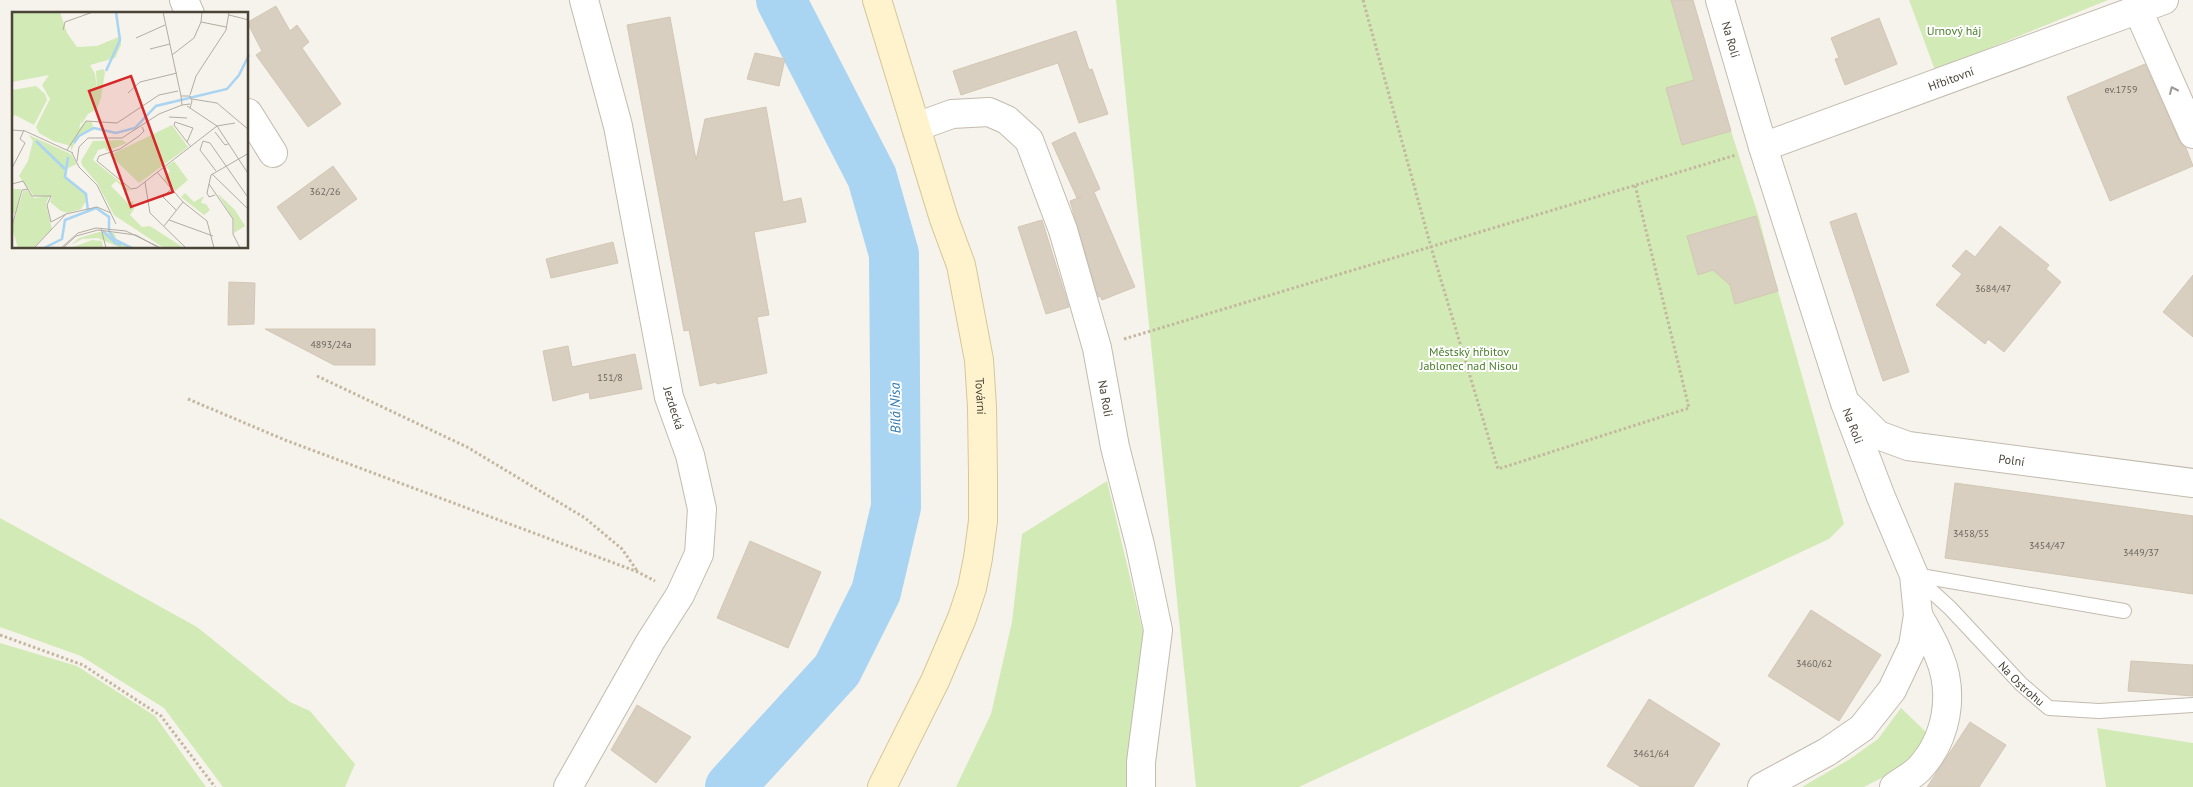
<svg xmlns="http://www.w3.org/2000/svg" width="2193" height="787" viewBox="0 0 2193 787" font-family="'PT Sans',sans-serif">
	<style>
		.green { fill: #d2eab5 }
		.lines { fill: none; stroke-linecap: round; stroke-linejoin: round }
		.river { stroke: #a9d4f2; stroke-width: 50 }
		.building { fill: #d8cfc1; stroke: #d3c7b4 }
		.lane-casing { stroke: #c2bbae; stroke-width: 16 }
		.street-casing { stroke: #c2bbae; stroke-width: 30 }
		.secondary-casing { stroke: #d6c79b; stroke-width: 30 }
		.path { stroke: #c4b79f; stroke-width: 3; stroke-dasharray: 2.5 2.5; stroke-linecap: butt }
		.lane { stroke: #fff; stroke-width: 14 }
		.street { stroke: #fff; stroke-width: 28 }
		.secondary { stroke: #fff3cd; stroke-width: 28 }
		.oneway { stroke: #9c9892 }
		.labels { text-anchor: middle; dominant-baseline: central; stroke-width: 4; stroke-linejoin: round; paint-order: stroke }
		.number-label { font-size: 10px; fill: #6e675b }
		.park-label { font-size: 12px; fill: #4a7f2a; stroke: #fff }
		.street-label { font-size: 12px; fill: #4b4439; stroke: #fff }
		.water-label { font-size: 14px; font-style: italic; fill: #2e7ab2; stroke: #fff }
		.inset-river { fill: none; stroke: #a9d4f2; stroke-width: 2.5 }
		.inset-road { fill: none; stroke: #b2ada4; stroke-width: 1 }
		.view { fill: #d62828; fill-opacity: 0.15; stroke: #d62828; stroke-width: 2.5 }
		.inset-edge { fill: none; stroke: #4b4439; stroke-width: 2.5 }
	</style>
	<rect width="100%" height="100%" fill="#f6f3ec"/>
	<!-- green -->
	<path class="green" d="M1116,0H1693L1731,131L1759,218L1778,291L1844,524L1829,539L1299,787H1196Z
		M1909,0H2108L1935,70Z
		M1107,481L1143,632L1128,787H956L991,714L1012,622L1022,534Z
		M0,518L197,627L290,702L310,711L355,764L345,787H223L164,708L81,656L0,627Z
		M0,643L77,666L155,716L206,787H0Z
		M1901,708L1928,734L1910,763L1864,787H1802L1850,759L1878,739Z
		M2097,728L2193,743V787H2106Z"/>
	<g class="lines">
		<!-- river -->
		<path class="river" d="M730,787L837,670L876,592L896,507L894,254L872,177L781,0"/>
	</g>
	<!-- building -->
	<path class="building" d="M1671,0H1693L1731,131L1682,145L1666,88L1694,80Z
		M276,6L290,31L297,25L309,42L302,48L341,104L308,127L256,55L262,51L248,24V22Z
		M670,17L696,160L705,119L766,107L783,202L801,198L806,222L754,232L769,315L757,317L767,373L717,384L716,382L700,386L689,330L684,331L627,25Z
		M1879,18L1897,64L1845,85L1835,59L1839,58L1831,38Z
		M1076,31L1089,70L1092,69L1108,114L1079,123L1058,63L961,95L953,71Z
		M755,53L785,59L779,86L747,79Z
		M2145,64L2179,140L2186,148L2193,166L2110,201L2067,97Z
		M1075,132L1100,189L1094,192L1135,287L1102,300L1100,296L1098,297L1070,201L1081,197L1077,198L1052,143Z
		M333,166L357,199L300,240L277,207Z
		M1856,213L1909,372L1883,381L1830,222Z
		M1756,216L1778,291L1735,304L1730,285L1713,270L1698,275L1687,236Z
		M1042,220L1069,307L1046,314L1018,227Z
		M2000,226L2049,265L2046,269L2061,282L2004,352L1988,339L1985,344L1936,305L1962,274L1952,266L1966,250L1975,257Z
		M613,242L618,263L551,278L546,259Z
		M2193,275V337L2163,312Z
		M229,282L255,283L254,324L228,325Z
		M265,329H375V365H334Z
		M568,346L572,367L635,354L642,389L590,399L589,392L553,401L543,351Z
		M1955,483L2193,516V594L1945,558Z
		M750,541L821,572L788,648L717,618Z
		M1811,610L1881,655L1839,721L1768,676Z
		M2131,661L2193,665V696L2128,691Z
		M1649,699L1720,744L1693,787H1641L1607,766Z
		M637,705L691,737L656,783L611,750Z
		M1970,722L2006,745L1979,787H1927Z"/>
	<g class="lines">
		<!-- lane casing -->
		<g class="lane-casing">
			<g id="lane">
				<path d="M1915,575L2124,611"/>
				<path id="s1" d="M1916,577L1950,608L2021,684L2049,708L2099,711L2193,705"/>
			</g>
		</g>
		<!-- street casing -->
		<g class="street-casing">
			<g id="street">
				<path d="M184,0L190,14"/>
				<path id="s2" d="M1720,0L1763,147L1845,403L1881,497L1914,575L1918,615L1913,646L1892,690L1862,728L1827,752L1762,787"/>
				<path d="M2138,10L2193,134"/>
				<path d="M248,113L273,153"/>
				<path id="s3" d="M916,127L952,114L989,112L1007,120L1029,140L1063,230L1097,348L1115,447L1140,545L1158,630L1141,762V787"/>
				<path id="s4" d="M1763,147L2164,0"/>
				<path id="s5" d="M1850,407L1878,435L1908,446L2193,483"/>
				<path d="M568,787L650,642L680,595L699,554L702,509L690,455L669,397L618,126L584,0"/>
				<path d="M1894,787C1902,781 1912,776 1919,769C1947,739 1955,694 1939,656C1934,642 1925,628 1918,615"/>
			</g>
		</g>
		<!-- secondary casing -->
		<g class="secondary-casing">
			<g id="secondary">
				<path id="s6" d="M877,0L944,219L961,265L979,360L982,407L983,475V521L978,558L972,588L962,618L935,681L882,787"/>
			</g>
		</g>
		<!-- path -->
		<path class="path" d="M1363,0L1431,247L1498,469L1689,408L1635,185
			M1124,339L1736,155
			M317,376L467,447L585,518L622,549L638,572
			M188,399L285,440L638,572L655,581
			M0,635L83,665L161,716L215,787"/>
		<!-- lane -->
		<use href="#lane" class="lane"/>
		<!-- street -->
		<use href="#street" class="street"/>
		<!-- secondary -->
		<use href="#secondary" class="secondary"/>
	</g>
	<!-- one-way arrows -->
	<defs><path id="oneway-chevron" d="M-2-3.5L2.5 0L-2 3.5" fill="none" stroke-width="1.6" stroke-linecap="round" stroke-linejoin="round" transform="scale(1.25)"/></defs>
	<use class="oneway" href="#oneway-chevron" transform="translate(2173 90) rotate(-114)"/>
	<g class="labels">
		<!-- number labels -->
		<g class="number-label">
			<text x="2121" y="89">ev.1759</text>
			<text x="325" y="191">362/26</text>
			<text x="1993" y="288">3684/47</text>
			<text x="331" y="344">4893/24a</text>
			<text x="610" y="377">151/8</text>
			<text x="1971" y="533">3458/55</text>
			<text x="2047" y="545">3454/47</text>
			<text x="2141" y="552">3449/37</text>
			<text x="1814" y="663">3460/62</text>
			<text x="1651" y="753">3461/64</text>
		</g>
		<!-- park labels -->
		<g class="park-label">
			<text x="1954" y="30">Urnový háj</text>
			<text x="1469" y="351">Městský hřbitov<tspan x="1469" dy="14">Jablonec nad Nisou</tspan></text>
		</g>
		<!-- street labels -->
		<g class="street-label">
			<text stroke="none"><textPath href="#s2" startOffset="41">Na Roli</textPath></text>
			<text stroke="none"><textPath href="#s4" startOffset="200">Hřbitovní</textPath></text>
			<text stroke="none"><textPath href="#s6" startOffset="411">Tovární</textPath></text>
			<text stroke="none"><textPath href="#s3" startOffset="395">Na Roli</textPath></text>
			<text transform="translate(674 408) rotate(73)">Jezdecká</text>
			<text stroke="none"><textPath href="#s2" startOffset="446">Na Roli</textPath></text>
			<text stroke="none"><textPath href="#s5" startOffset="176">Polní</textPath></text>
			<text stroke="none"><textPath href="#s1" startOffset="150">Na Ostrohu</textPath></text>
		</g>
		<!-- water labels -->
		<g class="water-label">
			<text transform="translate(895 408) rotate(-91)">Bílá Nisa</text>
		</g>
	</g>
	<!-- overview -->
	<g transform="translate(12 12)">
		<rect width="236" height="236" fill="#f6f3ec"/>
		<path d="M0,0H48L55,21L65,35L85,34L109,24V33L103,46L78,53L83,62L85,78L84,59L91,57L93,60L89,86L85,97L76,102L69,113L70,105L67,117L74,109L80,110L81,116L66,124L59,139V134L41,129L27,121L24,115L38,87L30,73L37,63L0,70ZM24,74L33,82L35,88L22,113L3,103L0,105V78ZM160,113L176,135L127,171L98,143ZM17,123L59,142L65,152L56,156L52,165L73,182L74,189L69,197L56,201L49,199L38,190L40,185L22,184L7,164L16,149L21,129ZM110,128L115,131L95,139L93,136L86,138L81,148L118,178L115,179L104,169L99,174L116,191L121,189L122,197L118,203L130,215L138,214L172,236H152L102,203L85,171L70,153L69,149L81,129ZM162,149L176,168L163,179L152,167L158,159L154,155ZM0,177H9L4,202L0,201ZM15,178L22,186L37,184L34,192L40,217L21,236H6L0,216L11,179ZM173,181L182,190L192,184L189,191L194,192L198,198L192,203L169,185ZM205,181L223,198L233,214L222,221V208ZM87,220L102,221L105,228L121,236H109L86,226L70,227L59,233L67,226ZM80,228L90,229L91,236H59Z" fill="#d2eab5"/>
		<path class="inset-river" d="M94,59L108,28L104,0M173,87L215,77L227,63L237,43M24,129L53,157M62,131L67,124L82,116L104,121L123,116L144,94L173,87M56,145L53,165L74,182L76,199M91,219L103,231L109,233M32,236L50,227L53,208L84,196L97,205V219L102,227L120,236"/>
		<path class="inset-road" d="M151,0L169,84M217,3L237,8M189,10L214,15M51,18L53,10L81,0M124,26L153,13M138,37L158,32M160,43L182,26L189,10L190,0M116,81L128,70L165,61M178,83L184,64L214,18L217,0M180,87L205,91L237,118M175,94L205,114L237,163M178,96L180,89L178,84H169L170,93L178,92M157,105L175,106M130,115L132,119L127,124L108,137L87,144L85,149L119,177L125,176L205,114L223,111M0,118L13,119L61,141M203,120L213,133L216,132M175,130L181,116L163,110L162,113L175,130L179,135M55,138L74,109L105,111L147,83L166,79M60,141L67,155L85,173L104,212M65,149L67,135L76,126H110L147,102L170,93M0,156L13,131L8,127L12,118M204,159L188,138L191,129L198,131L235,184M145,160L171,190L195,209L202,236M200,162L237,198M133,170L138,201L174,236M0,172L11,169L20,184H39L35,193L39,210L54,202M197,172L221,207V222L228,236M159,177L151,185L164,198M203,183L197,185L195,181L199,163L237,141M157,208L201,224M0,214L10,178L16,177M152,214L171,190M89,216L94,236M22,236L54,202L85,195L99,201M49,236L66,221L84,216L114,219L149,236M51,236L64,224L86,218L124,223L147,236"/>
		<path class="view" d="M119,64L161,180L119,195L77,79Z"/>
		<rect width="236" height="236" class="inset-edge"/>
	</g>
</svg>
